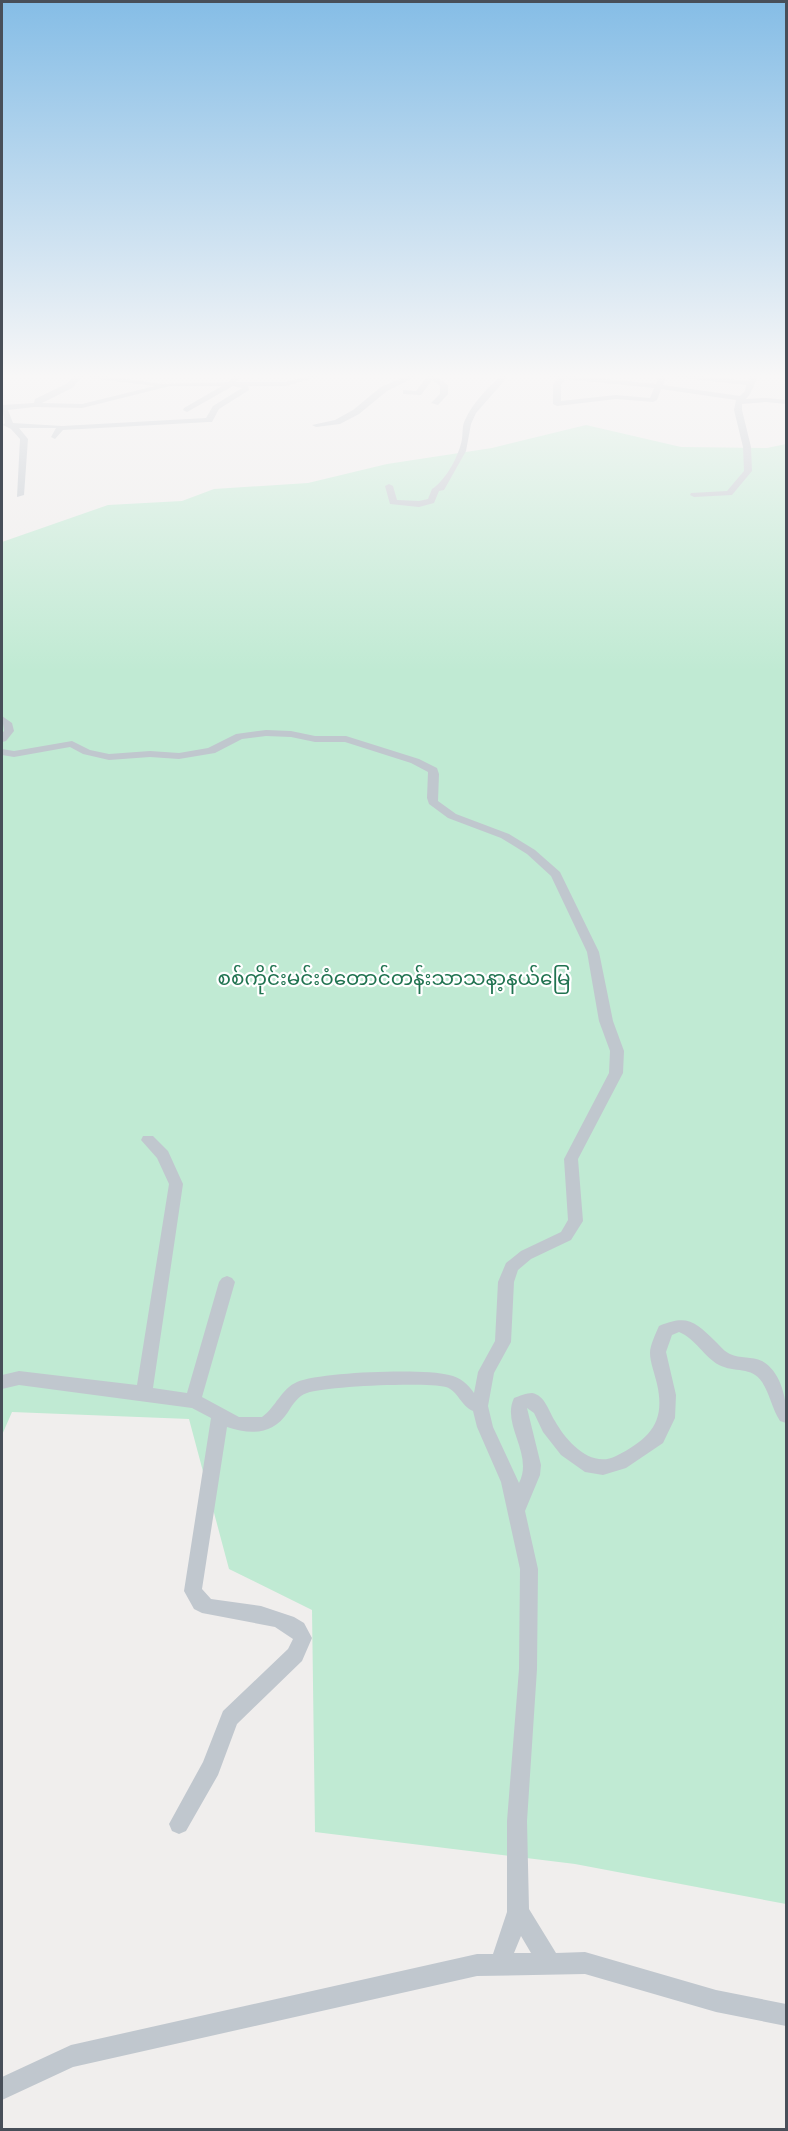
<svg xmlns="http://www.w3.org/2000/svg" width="788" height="2131" viewBox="0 0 788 2131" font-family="Lato,'Noto Sans Myanmar',sans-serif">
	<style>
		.green { fill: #c0ead3 }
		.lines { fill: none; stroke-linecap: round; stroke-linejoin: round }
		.minor { fill: #c0c7ce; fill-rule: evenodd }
		.labels { text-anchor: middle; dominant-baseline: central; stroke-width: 4.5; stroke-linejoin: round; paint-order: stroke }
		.park-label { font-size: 20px; fill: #207350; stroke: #fff }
	</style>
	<rect width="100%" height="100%" fill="#f0eeed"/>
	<!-- green -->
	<path class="green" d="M586,425L681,447L767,448L786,444V1904L575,1864L315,1832L312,1610L229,1569L189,1419L12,1412L2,1435V542L108,505L182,501L214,489L308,483L387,464L492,448Z"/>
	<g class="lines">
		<!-- minor -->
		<path class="minor" d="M78,373H86L72,388L42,403L82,404L155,386L89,378L88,376L92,374L162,384L229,382L235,373H243L236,382H286L319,373H331L286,386H248L249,390L219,409L212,422H209L63,430L55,439L51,437L56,428H19L28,439L24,495L17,497L20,439L11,429L3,425L5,423L2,405L34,403L35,399L66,384ZM170,386H222L184,408L183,410L187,412L233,386L242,388L213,406L206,418L62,426L13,423L8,410L34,407L82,408Z
			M413,373H423L387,391L359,414L340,424L316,427L312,425L335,420L353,410L381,387Z
			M430,373H438L436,376L448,385V394L438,405L431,403L440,394V386L432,380L421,395L403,394V390L416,391Z
			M503,373H511L476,413L471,424L466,451L444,490L439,491L434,503L419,507L390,504L385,486L389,484L393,486L397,500L419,501L428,499L432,489C446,480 459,456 462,439C463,432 462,426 465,420C473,402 489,387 503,373Z
			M527,373H569L567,375L656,384L659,375L655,373H678L748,381L752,373H760C754,382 753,392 746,399L766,398L786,400V404L766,402L742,404V410L751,447L752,471L732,495L694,497L690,495L691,493L727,491L744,471L743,447L734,410L736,400L661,389L657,400L653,402L616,399L557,406L553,404V385L558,378ZM666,376L746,385L745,391L740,396L663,385ZM565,379L654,388L650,398L616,395L561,401V385Z
			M776,373H786V376L777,375Z
			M2,716L12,723L14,731L6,741L2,742V733L4,731Z
			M266,730L291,731L315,736H346L419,759L437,768L439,774L438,801L456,814L509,834L535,850L560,872L599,952L613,1021L624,1051L623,1073L578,1159L583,1221L571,1240L531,1259L518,1270L514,1282L511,1342L494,1373L488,1406L493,1427L519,1483C534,1454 501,1425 514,1398C519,1396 527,1393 532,1393C545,1395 549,1412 555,1421C566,1441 591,1469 616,1456C649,1439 666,1423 657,1384C655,1375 650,1362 650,1353C650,1345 656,1333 659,1326C688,1314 695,1322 716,1342C720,1346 725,1352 730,1354C740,1359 752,1356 762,1361C782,1372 788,1403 786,1423L780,1421C772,1409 770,1394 762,1382C752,1366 734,1373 719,1365C704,1357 696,1339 679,1332L672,1335L666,1352L676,1395L675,1418L663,1443L626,1468L603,1475L585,1472L561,1455L543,1432L534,1413L527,1408L541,1465L540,1475L525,1511L538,1569L537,1669L527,1821L529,1909L556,1953L585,1952L716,1990L786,2004V2026L716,2012L585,1974L477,1976L73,2067L2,2100V2077L71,2045L477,1954H493L507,1912V1821L519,1669L520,1569L501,1482L477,1427L473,1411C461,1406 458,1391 446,1387C426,1382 326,1386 307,1393C298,1396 293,1404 288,1412C273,1435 251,1435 227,1427L202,1589L211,1599L261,1606L294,1617L304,1623L312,1638L302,1661L237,1724L218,1775L186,1831L179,1834L172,1831L169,1824L203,1762L223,1711L288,1649L293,1639L275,1627L202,1613L194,1609L184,1591L211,1418L192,1408L19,1385L2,1389V1375L19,1371L137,1385L169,1184L157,1158L141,1140L143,1136H153L168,1151L183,1184L153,1388L187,1393L219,1282L222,1278L227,1276L232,1278L235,1282L202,1397L239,1417H262C276,1407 281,1389 297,1382C320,1372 424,1368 449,1375C460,1377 468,1384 474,1393L478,1372L495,1341L498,1282L506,1263L521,1251L561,1232L568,1220L564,1159L609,1073L610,1051L599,1021L587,952L551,876L527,854L501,838L448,818L429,804L427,798L428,772L411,763L345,742H315L291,737L266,736L242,739L215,753L179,759L150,757L109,760L83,754L70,747L14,757L2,755V749L14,751L72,741L90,750L109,754L150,751L179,753L208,748L236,734ZM521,1936L531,1953H514Z"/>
	</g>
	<!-- sky -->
	<linearGradient id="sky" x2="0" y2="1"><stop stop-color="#85bde6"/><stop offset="0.56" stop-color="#f8f7f7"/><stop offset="1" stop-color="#f8f7f7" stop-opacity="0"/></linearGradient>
	<rect width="788" height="671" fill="url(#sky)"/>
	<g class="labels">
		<!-- park labels -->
		<g class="park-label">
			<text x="394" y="977">စစ်ကိုင်းမင်းဝံတောင်တန်းသာသနာ့နယ်မြေ</text>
		</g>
	</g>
	<!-- border -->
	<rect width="788" height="2131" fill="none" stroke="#484f59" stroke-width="6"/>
</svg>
